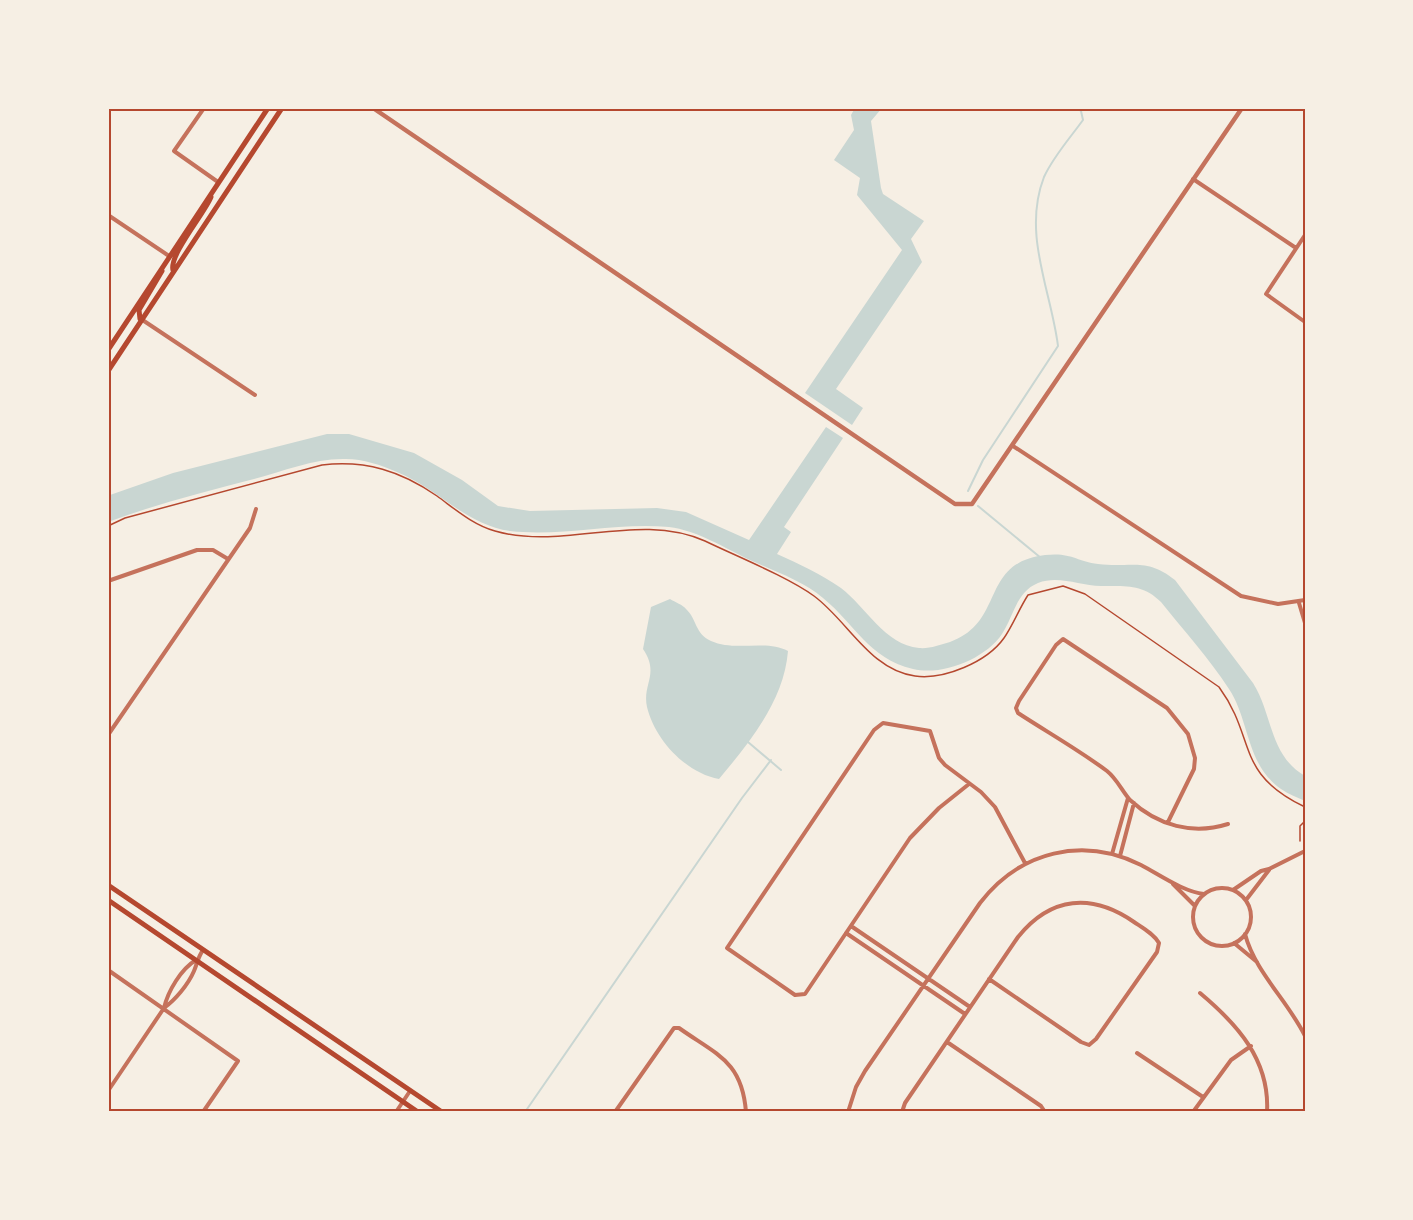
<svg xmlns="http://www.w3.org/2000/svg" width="1413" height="1220" viewBox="0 0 1413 1220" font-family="'Work Sans',sans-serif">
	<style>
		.water { fill: #c9d6d2 }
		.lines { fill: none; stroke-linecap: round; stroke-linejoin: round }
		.stream { stroke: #c9d6d2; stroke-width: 2 }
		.path { stroke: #b5482f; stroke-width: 1.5 }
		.minor { stroke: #c5725c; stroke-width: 4 }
		.tertiary { stroke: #c5725c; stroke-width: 4.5 }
		.secondary { stroke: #b5482f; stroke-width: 5 }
		.neatline { fill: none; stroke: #b5482f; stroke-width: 2 }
	</style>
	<rect width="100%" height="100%" fill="#f6efe4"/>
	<!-- water -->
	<path class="water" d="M855,108H882L871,121L881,188L883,194L924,221L911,239L922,262L836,389L863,408L852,425L805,393L902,250L857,195L860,178L834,160L854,130L851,115Z
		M826,427L843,438L784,527L791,532L777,554C799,564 821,574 841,588C866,607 885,645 919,648C929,649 940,645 950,642C1006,622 979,563 1045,555C1071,552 1076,561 1098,564C1131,568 1146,557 1175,580L1253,683C1273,715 1269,755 1305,776V801C1297,797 1288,794 1281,789C1246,765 1250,721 1229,689C1209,658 1184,631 1161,602C1143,584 1126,586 1101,586C1080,586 1059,575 1038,583C1016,592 1014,616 1002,634C985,659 943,676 913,669C868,658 856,625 823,598C803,581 774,571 750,560C725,548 696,530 669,527C616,522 563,537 510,531C466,525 437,488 397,472C381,465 363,459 346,459C315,458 284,471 254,479C205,492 156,504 108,522V496L110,495L173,473L327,434H349L414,453L462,480L498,506L530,511L657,508L686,512L749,540Z
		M670,599C675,602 683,605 686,609C697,619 695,634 711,641C735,652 766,639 788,651C784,701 749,743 719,779C686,773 655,740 647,707C642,684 660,674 643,649L651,607Z"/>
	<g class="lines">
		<!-- stream -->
		<path class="stream" d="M968,491L983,460L1058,346C1051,290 1022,234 1044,177C1053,157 1070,138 1083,120L1081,111L1077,108
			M978,506L1041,558
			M748,742L781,770
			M525,1112L742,798L771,760"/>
		<!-- path -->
		<path class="path" d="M108,526L125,518L322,465C366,460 401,471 437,496C455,509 473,525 495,531C564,551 638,511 705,541C736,556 788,577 814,596C848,621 870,670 915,676C944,680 987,662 1004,638C1013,625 1019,609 1028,595L1063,586L1085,594L1219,687C1257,739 1234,773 1305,807
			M1300,841V826L1305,821"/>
		<!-- minor -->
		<path class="minor" d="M204,108L174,151L218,182
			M1193,179L1296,248
			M108,215L169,256
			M1305,235L1266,294L1305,322
			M141,319L255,395
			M1013,446L1241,596L1278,604L1305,600
			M108,581L197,550H213L228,559
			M1299,603L1305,623
			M108,735L250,528L256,509
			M969,784L939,808L910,838L805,994L795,995L727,948L874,730L883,723L930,731L939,758L945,765L981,792L995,807L1025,863
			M1168,822L1194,769L1195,758L1188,734L1167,708L1063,639L1056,645L1019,701L1016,708L1018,713C1047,732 1079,750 1107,771C1117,779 1122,791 1130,800C1158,826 1193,835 1228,824
			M1112,854L1128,798
			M1120,856L1134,803
			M1173,884L1195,906
			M1193 917a29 29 0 1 1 58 0a29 29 0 1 1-58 0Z
			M1233,890L1261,871L1269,869L1305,851
			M1246,900L1269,870
			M1305,922V926
			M851,926L970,1007
			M846,933L965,1014
			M1245,934C1255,972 1288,1001 1305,1036
			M1234,943L1257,962
			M108,970L238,1061L203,1112
			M1200,993C1237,1024 1270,1060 1267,1112
			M164,1008C168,991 181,969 196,960
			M947,1042L1041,1106L1045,1112
			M1137,1053L1203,1097
			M108,1091L164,1008C175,1000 188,985 194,971C197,964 198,957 203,950
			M396,1112L410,1091
			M615,1112L674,1028H679C717,1055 742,1061 746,1112
			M848,1112L856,1087L865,1071L980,903C1020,851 1083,836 1141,865C1160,875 1184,892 1204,894
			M902,1112L905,1103L1018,937C1051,896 1092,893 1134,922C1143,928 1154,934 1159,943L1157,952L1096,1039L1089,1045L1081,1042L989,979
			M1193,1112L1231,1060L1251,1046"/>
		<!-- tertiary -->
		<path class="tertiary" d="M373,108L955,504H972L1242,108"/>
		<!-- secondary -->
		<path class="secondary" d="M173,270C169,255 204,214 211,197
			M140,319L139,310L162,271
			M108,350L268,108
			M108,371L282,108
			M108,885L442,1112
			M108,900L418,1112"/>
	</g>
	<!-- border -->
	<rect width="1413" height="1220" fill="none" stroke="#f6efe4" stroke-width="219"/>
	<rect x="110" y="110" width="1194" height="1000" class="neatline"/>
</svg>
